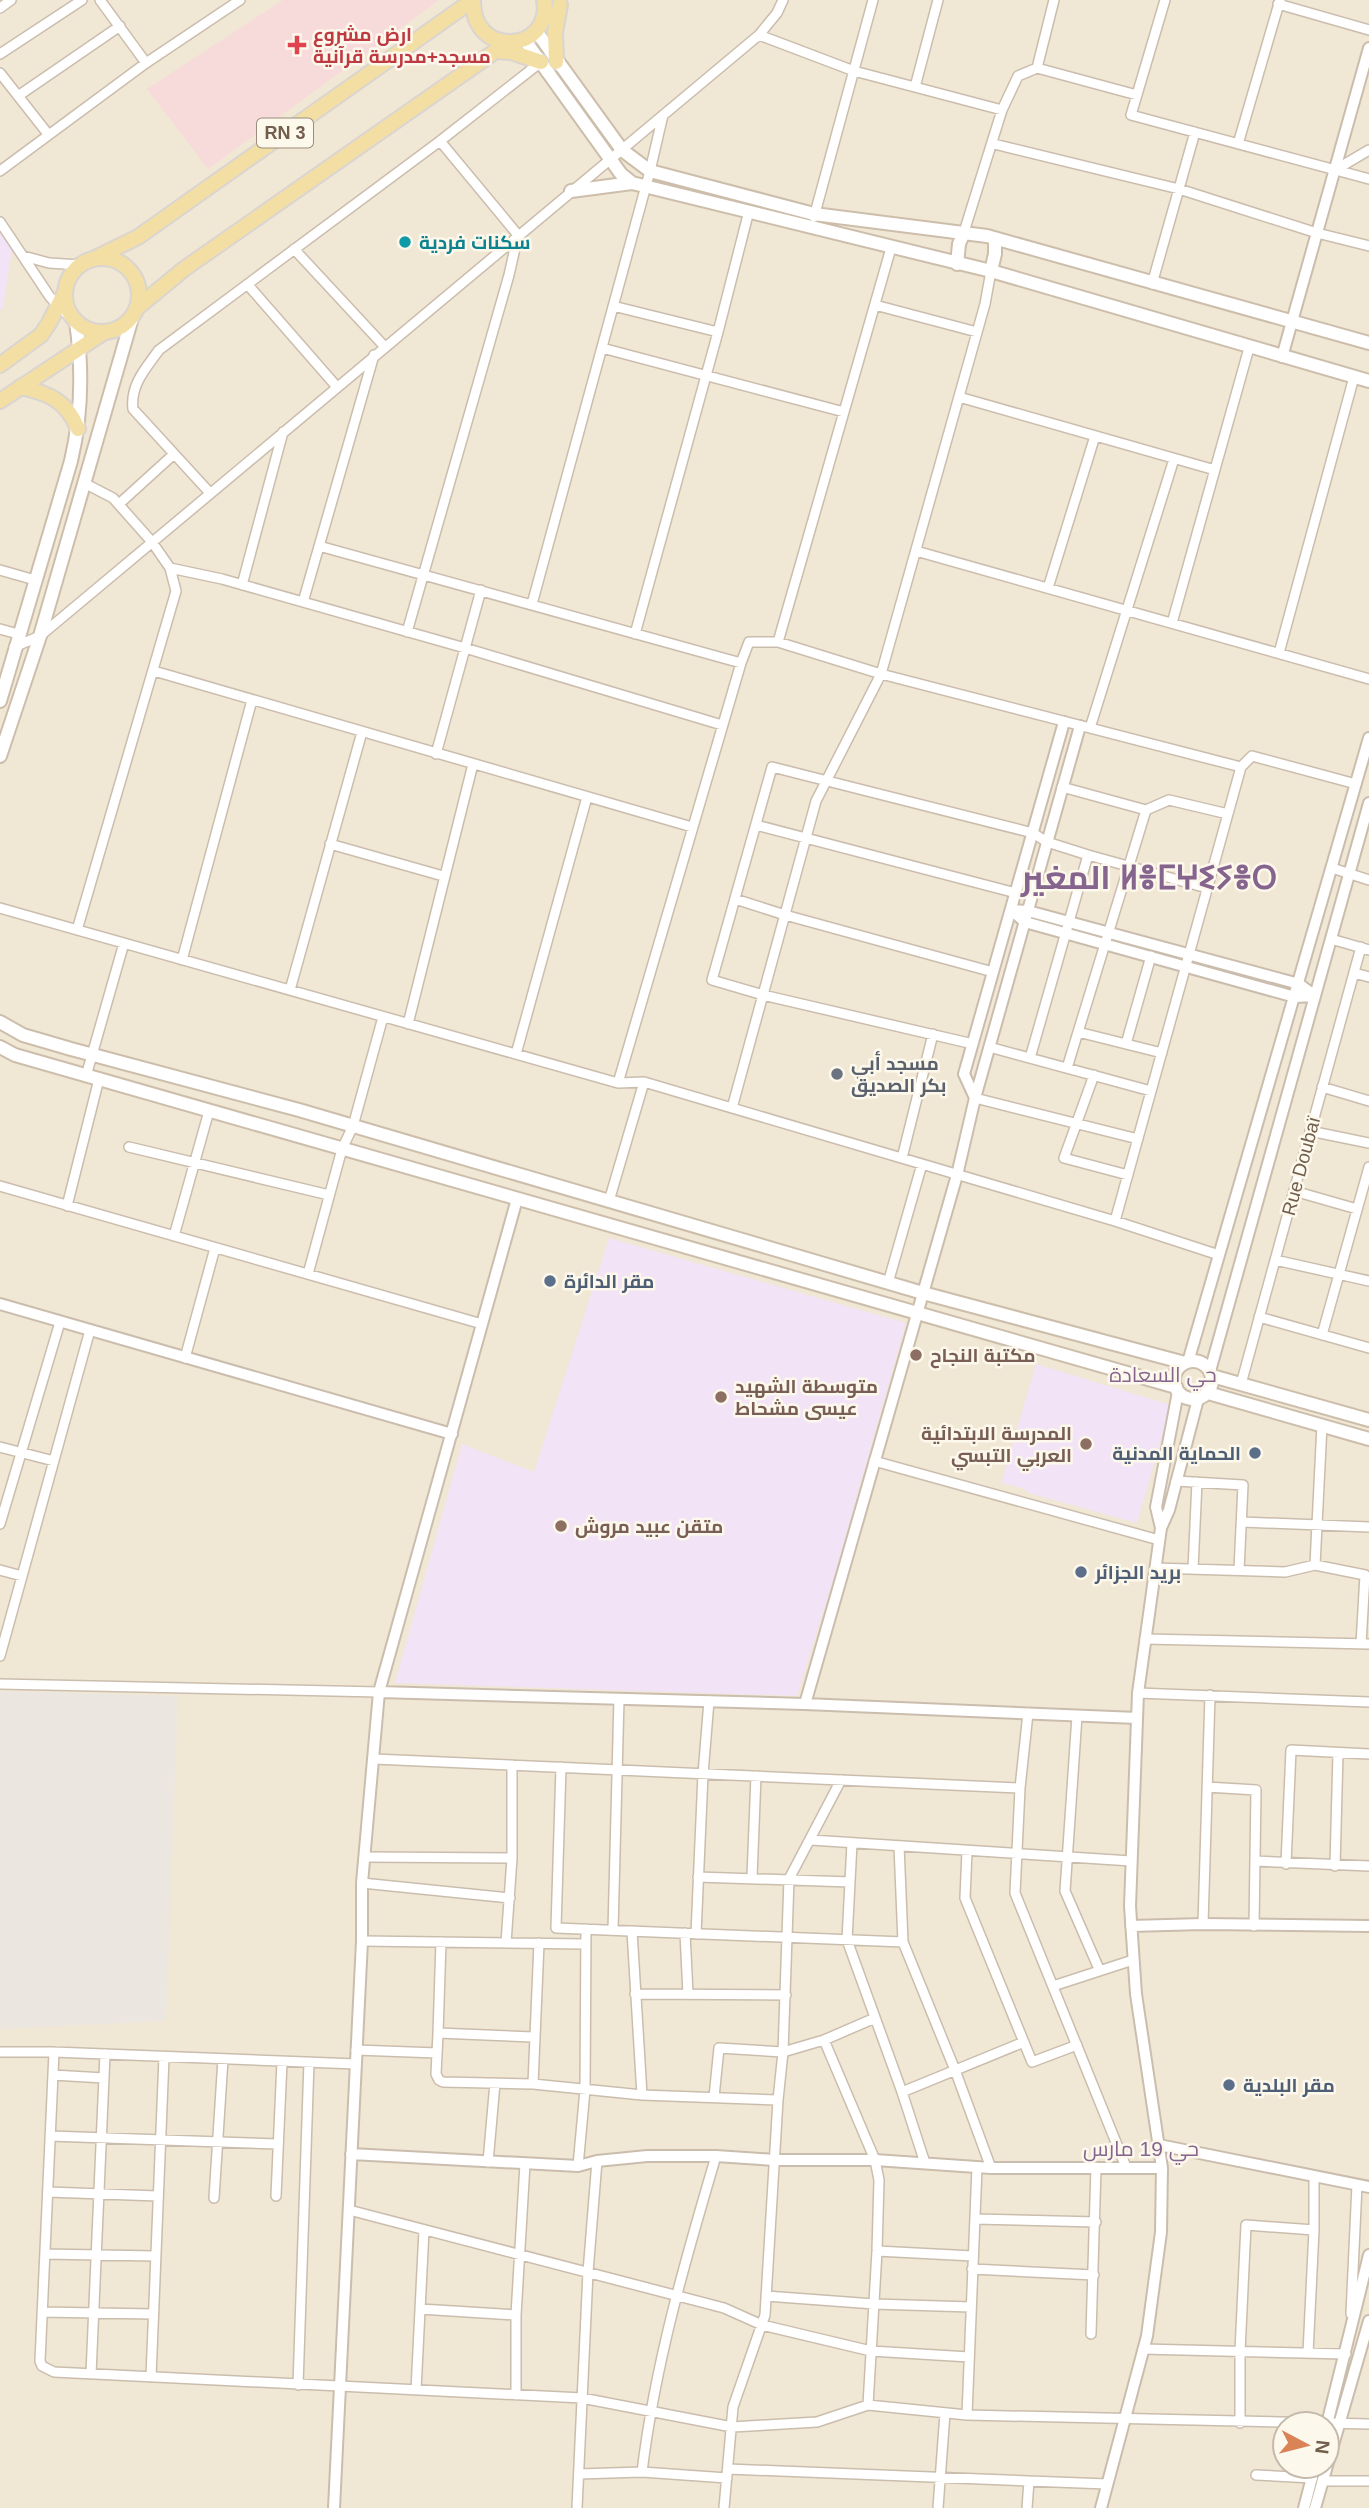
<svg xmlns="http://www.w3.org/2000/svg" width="1369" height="2508" viewBox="0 0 1369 2508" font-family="Helvetica,Cairo,'Noto Sans Tifinagh',sans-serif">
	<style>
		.residential { fill: #f1e7d5; fill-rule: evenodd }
		.industrial { fill: #ebe6e0 }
		.education { fill: #f2e3f6 }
		.medical { fill: #f7dada }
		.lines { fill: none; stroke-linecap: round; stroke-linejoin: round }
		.minor-casing { stroke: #cbbdad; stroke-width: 12 }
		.tertiary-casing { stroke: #cbbdad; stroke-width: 14 }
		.secondary-casing { stroke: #cdbeab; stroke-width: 16 }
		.primary-casing { stroke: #dad5d1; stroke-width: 18 }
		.minor { stroke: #fff; stroke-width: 9 }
		.tertiary { stroke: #fff; stroke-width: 10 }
		.secondary { stroke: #fff; stroke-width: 12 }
		.primary { stroke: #f3dfa4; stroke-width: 14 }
		.health-dot { fill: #e0444e; stroke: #fdf8ec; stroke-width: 2.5 }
		.culture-dot { fill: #0f9aa8; stroke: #fdf8ec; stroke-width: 2.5 }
		.worship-dot { fill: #6b7280; stroke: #fdf8ec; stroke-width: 2.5 }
		.service-dot { fill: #5c6f8a; stroke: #fdf8ec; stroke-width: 2.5 }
		.education-dot { fill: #8d6e63; stroke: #fdf8ec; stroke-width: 2.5 }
		.labels { text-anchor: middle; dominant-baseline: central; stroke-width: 5; stroke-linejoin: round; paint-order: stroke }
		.shield { fill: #fdf8ec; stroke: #9b8c7d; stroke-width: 2 }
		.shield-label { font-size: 18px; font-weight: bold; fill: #715e4d }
		.health-label { font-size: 19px; font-weight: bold; fill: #be3a42; stroke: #fdf8ec; text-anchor: start }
		.culture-label { font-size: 19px; font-weight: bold; fill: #0d838f; stroke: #fdf8ec; text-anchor: start }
		.worship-label { font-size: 19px; font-weight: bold; fill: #5b616d; stroke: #fdf8ec; text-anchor: start }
		.street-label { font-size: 19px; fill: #715e4d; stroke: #fdf8ec }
		.service-label { font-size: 19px; font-weight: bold; fill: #4e5e75; stroke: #fdf8ec; text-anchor: start }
		.education-label { font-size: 19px; font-weight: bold; fill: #785e54; stroke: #fdf8ec; text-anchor: start }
		.neighbourhood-label { font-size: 21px; fill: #85658d; stroke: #fdf8ec }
		.town-label { font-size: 33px; font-weight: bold; fill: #85658d; stroke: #fdf8ec }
	</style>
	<rect width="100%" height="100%" fill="#faf5e6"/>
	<!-- residential -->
	<path class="residential" d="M0,0H1369V2508H0ZM1285,2424H1327V2466H1285Z"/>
	<!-- industrial -->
	<path class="industrial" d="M0,1691L178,1696L166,2021L0,2029Z"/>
	<!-- education -->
	<path class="education" d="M0,233L12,249L3,308L0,310Z
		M609,1238L906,1323L833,1580L797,1696L395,1683L462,1444L534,1472Z
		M1036,1364L1171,1405L1137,1523L1029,1493L1023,1488L1001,1483Z"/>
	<!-- medical -->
	<path class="medical" d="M283,0H439L208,169L147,89Z"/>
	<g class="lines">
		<!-- minor casing -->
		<g class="minor-casing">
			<path id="minor" d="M100,0L146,63
				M1165,0L1131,115L1369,179
				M1278,4L1369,30
				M0,8L11,0
				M759,35L854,71L1002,110
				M0,54L82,0
				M1037,68L1054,0
				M0,73L48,134
				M915,87L938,0
				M18,96L120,26
				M994,144L1179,189L1317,233L1369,246
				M1238,144L1280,0
				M1335,170L1369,150
				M0,171L146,63L240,0
				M814,217L873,0
				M0,222L50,297L73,320
				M964,232L1002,110L1018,76L1037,68L1137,95
				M891,248L778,642L881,674L1241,767L1115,1221
				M294,249L385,347
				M23,256L49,263L80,265
				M1152,284L1195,132
				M248,285L337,387
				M875,305L977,332
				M613,306L718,332
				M602,348L844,412
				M959,397L1215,470
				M210,493L133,409C130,385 146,368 159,350L440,141L541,62
				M119,504L174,454
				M319,546L741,663
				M916,551L1369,679
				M170,568L222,579L465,648L722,725
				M0,570L35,580
				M242,585L283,432
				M1048,588L1095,436
				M303,602L374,355
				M532,604L650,171L663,115
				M1172,623L1249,348
				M0,629L18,634
				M407,632L509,275L518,235L440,141
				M635,634L718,332L749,211
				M14,647L40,636L759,35L777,13L783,0
				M1279,653L1354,377
				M154,671L692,827
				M1090,728L1174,459
				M436,754L481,590
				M1241,767L1252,756L1356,784
				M1062,787L1146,810L1067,1068
				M1146,810L1169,800L1228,814
				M756,825L1016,893
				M330,844L443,876
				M1332,868L1369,880
				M735,899L785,915L993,972
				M0,908L618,1083L644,1082L1115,1221L1219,1255
				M77,930L176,591L170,568L152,542L113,498L84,483
				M1331,939L1369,950
				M182,960L252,700
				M1354,973L1369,977
				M290,990L362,732
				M408,1024L473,764
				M1078,1032L1162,1053
				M973,1044L763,995L712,980L772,767L1033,833L1047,842L1088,855L1207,888
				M1126,1044L1151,956
				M989,1047L1151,1091
				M516,1054L587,797
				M1030,1058L1088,855
				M1094,1075L1064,1158L1128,1175
				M86,1076L124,943
				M618,1083L741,663L749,642H778
				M1322,1087L1369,1101
				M975,1098L1138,1139
				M732,1108L816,801L881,674L985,304L991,271
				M1310,1131L1369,1143
				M129,1147L329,1195
				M902,1158L933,1034
				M0,1186L482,1324
				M1294,1191L1357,1209
				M609,1201L644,1082
				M67,1206L99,1079
				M174,1236L209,1111
				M1275,1260L1369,1281
				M308,1274L342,1149L353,1126L383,1017
				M888,1283L922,1164
				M1259,1317L1369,1348
				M1322,1335L1369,1167
				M185,1358L215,1248
				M1241,1384L1361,947
				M1322,1425L1315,1565L1365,1575L1361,1644
				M0,1447L54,1461
				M874,1461L1159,1540
				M1176,1481L1243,1485L1239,1570
				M1242,1522L1369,1527
				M0,1524L60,1322
				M1155,1568L1285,1572L1315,1565
				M1193,1569L1197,1482
				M0,1570L22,1576
				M1145,1639L1369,1644
				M0,1656L90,1330
				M0,1684L379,1692
				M1138,1693L1369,1702
				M1028,1713L1020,1788L1015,1893L1126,2167
				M1077,1716L1065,1891L1099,1969
				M374,1759L1020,1788
				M561,1767L556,1928L903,1942
				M1207,1787L1256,1790L1254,1926
				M811,1840L1131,1861
				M852,1843L847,1940L902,2092L925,2163
				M899,1846L903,1942L955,2070L991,2168
				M967,1851L965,1898L1032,2062L1077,2045
				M365,1857L512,1858
				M1255,1861L1369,1866
				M1286,1864L1291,1750L1369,1754
				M1335,1866L1338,1753
				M698,1877L850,1882
				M752,1877L756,1776
				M362,1883L510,1898
				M1203,1924L1210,1695
				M613,1930L619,1699
				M632,1931L642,2095
				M685,1933L688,1994
				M696,1934L703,1774L709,1701
				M362,1941L585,1944
				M441,1942L438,2033L533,2037
				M506,1943L512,1858V1765
				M1053,1986L1133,1960
				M635,1994L786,1995
				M438,2033L436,2074L439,2080L443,2082L533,2084L642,2095L778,2100
				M824,2040L875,2160L879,2180L877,2251L868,2405
				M356,2050L437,2053
				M0,2052H54L356,2064
				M54,2052L40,2361L42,2366L54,2372L582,2398L732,2427L817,2422L868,2405L967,2415L1369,2424
				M53,2075L104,2078
				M533,2084L539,1943
				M902,2092L1024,2042
				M714,2097L719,2048L783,2052L824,2040L875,2018
				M50,2136L277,2144
				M488,2162L495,2083
				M578,2166L585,2090L586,1929
				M48,2192L158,2196
				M276,2196L282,2062
				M214,2198L223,2059
				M349,2210L724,2308L762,2325L871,2351L969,2357
				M975,2219L1096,2222
				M877,2251L973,2256
				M45,2254L155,2256
				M972,2269L1094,2275
				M766,2296L874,2304L971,2307
				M420,2309L516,2315
				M42,2312L153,2314
				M1351,2314L1357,2185
				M1091,2334L1096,2167
				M1143,2349L1346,2354
				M1308,2353L1314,2230V2176
				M91,2374L105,2054
				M151,2377L164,2057
				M298,2385L309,2062
				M416,2390L424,2230
				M516,2395V2315L525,2164
				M967,2415L977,2167
				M1240,2423V2351L1246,2225L1314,2230
				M728,2469L1107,2484
				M642,2472C655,2364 685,2261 716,2156
				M579,2474L642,2472L727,2478
				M1256,2475L1312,2478
				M1322,2481H1369
				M577,2508L588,2272L597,2161
				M724,2508L733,2407L765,2315L778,2100L783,2052L789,1879L841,1780
				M938,2508L945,2413
				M1027,2508L1029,2481"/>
		</g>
		<!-- tertiary casing -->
		<g class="tertiary-casing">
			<path id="tertiary" d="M1282,357L1369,48
				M1064,722L964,1074L975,1098L1080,726
				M1011,910L1028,911L1299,984L1315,996L1295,997L1025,922Z
				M0,1304L452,1434
				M1188,1362L1369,738
				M1210,1371L1369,803
				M1178,1392L1156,1507L1161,1528L1169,1510L1198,1399
				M379,1692L805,1704L1137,1718
				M805,1704L957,1175L975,1098
				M1131,1926L1203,1924L1369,1926
				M1159,2145L1369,2187
				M351,2154L578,2166L597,2161L647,2156H716L775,2160H875L991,2168H1162
				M1327,2424L1369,2255
				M1327,2466L1369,2321
				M334,2508L362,1941V1883L379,1692L517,1199
				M1101,2508L1147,2336L1161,2232L1162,2168L1136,1994L1130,1906L1138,1693L1161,1528
				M1304,2508L1315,2466
				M1315,2508L1327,2466"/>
		</g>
		<!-- secondary casing -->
		<g class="secondary-casing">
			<path id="secondary" d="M536,31L622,150L650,171L814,214L987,236L1369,343
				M524,39L621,174L632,183L991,271L1369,381
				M571,191L632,183
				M957,264L959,244L964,232
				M991,271L995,254V239
				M0,701L71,461C82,414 83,370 76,322
				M0,756L40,636L132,318
				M0,1022L23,1035L71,1049L299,1110L923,1293L1185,1363
				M0,1047L15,1055L1176,1387
				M1174 1380a19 19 0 1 1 38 0a19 19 0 1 1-38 0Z
				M1212,1376L1369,1420
				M1208,1393L1369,1439"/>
		</g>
		<!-- primary casing -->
		<g class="primary-casing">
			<path id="primary" d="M473,0C472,60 553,52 544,0
				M495,51L511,52L541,62
				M556,62L555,32L560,5
				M65 295a37 37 0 1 1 74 0a37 37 0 1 1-74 0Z
				M93,259L138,237L473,0
				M138,307L184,269L507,43
				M0,365L41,335L49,323L64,294
				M20,387C49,393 67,401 78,429
				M0,401L103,333"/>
		</g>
		<!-- minor -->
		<use href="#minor" class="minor"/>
		<!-- tertiary -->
		<use href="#tertiary" class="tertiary"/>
		<!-- secondary -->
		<use href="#secondary" class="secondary"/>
		<!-- primary -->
		<use href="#primary" class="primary"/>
	</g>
	<!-- markers -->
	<path class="health-dot" d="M293.5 34.5h7v7h7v7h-7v7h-7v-7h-7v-7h7z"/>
	<circle class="culture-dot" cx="405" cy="242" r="7"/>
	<circle class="worship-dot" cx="837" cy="1074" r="7"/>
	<g class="service-dot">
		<circle cx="550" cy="1281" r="7"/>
		<circle cx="1255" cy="1453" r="7"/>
		<circle cx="1081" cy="1572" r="7"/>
		<circle cx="1229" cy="2085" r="7"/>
	</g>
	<g class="education-dot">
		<circle cx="916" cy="1355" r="7"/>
		<circle cx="721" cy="1397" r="7"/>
		<circle cx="1086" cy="1444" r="7"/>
		<circle cx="561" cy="1526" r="7"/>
	</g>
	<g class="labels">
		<!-- shield labels -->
		<rect class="shield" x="257" y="118.5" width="56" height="29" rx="5"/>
		<g class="shield-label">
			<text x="285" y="133">RN 3</text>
		</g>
		<!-- health labels -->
		<g class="health-label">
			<text x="313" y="34">ارض مشروع<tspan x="313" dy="22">مسجد+مدرسة قرآنية</tspan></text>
		</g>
		<!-- culture labels -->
		<g class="culture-label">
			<text x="419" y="242">سكنات فردية</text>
		</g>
		<!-- worship labels -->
		<g class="worship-label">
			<text x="851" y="1063">مسجد أبي<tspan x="851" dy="22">بكر الصديق</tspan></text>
		</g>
		<!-- street labels -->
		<g class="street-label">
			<text transform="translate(1301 1166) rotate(-75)">Rue Doubaï</text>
		</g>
		<!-- service labels -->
		<g class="service-label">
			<text x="564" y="1281">مقر الدائرة</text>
			<text x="1241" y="1453" text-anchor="end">الحماية المدنية</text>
			<text x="1095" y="1572">بريد الجزائر</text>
			<text x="1243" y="2085">مقر البلدية</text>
		</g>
		<!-- education labels -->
		<g class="education-label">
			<text x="930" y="1355">مكتبة النجاح</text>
			<text x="735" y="1386">متوسطة الشهيد<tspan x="735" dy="22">عيسى مشحاط</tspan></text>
			<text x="1072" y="1433" text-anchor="end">المدرسة الابتدائية<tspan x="1072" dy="22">العربي التبسي</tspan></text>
			<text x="575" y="1526">متقن عبيد مروش</text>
		</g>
		<!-- neighbourhood labels -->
		<g class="neighbourhood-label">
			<text x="1163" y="1374">حي السعادة</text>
			<text x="1141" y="2148">حي 19 مارس</text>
		</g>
		<!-- town labels -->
		<g class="town-label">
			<text x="1149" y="877">المغير ⵍⴻⵎⵖⵉⵢⴻⵔ</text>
		</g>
	</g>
	<!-- north arrow -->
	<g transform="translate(1306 2445) rotate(97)"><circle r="33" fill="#fdf8ec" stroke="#c5baac" stroke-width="2"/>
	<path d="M0-5L12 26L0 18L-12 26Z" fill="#d98356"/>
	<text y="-10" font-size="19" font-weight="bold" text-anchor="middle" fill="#715e4d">N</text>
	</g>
</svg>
